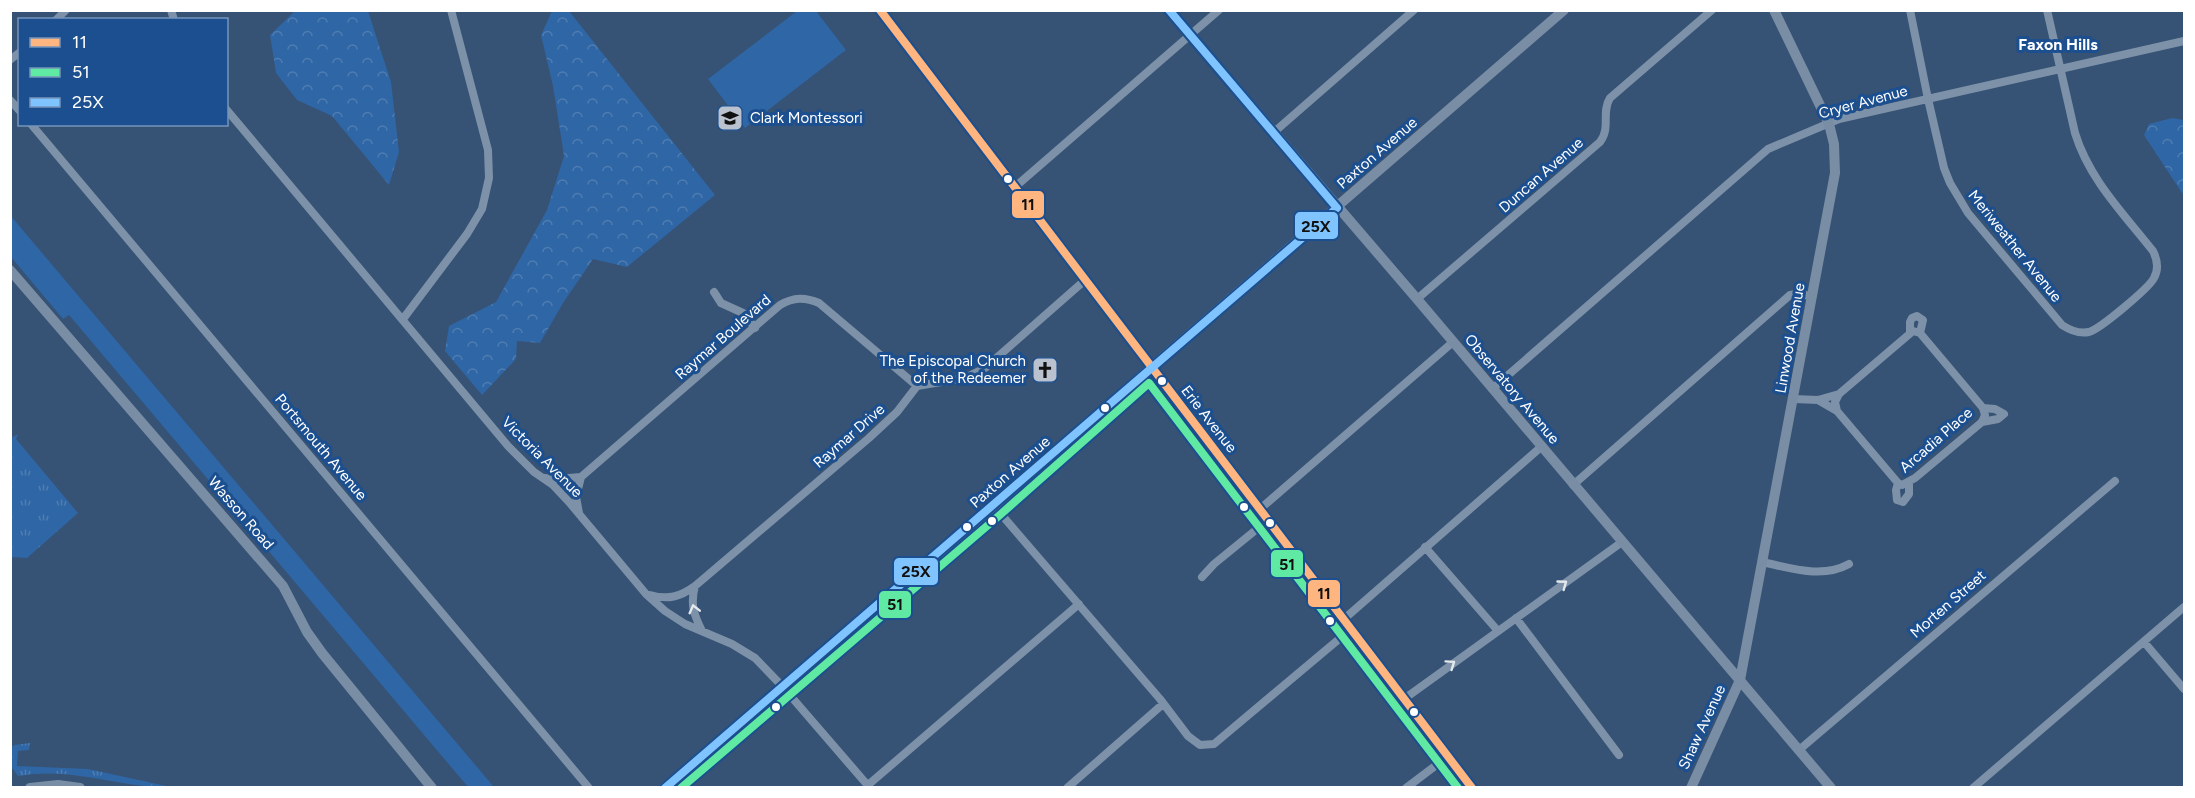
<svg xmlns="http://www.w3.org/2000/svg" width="2195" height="798" viewBox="0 0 2195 798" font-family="Figtree,sans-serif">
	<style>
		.grass { fill: url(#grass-tufts) }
		.forest { fill: url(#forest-crowns) }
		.park { fill: #2f66a5 }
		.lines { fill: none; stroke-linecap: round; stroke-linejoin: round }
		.street { stroke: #7d92a8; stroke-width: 8 }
		.secondary { stroke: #798da4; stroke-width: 10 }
		.bus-1-casing { stroke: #1b4f8f; stroke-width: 12 }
		.bus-2-casing { stroke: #1b4f8f; stroke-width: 12 }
		.bus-3-casing { stroke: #1b4f8f; stroke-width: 12 }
		.bus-1 { stroke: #ffb580; stroke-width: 8 }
		.bus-2 { stroke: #60e9a3; stroke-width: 8 }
		.bus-3 { stroke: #80c4ff; stroke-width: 8 }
		.oneway { stroke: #e5e9ee }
		.bus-dot { fill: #fff; stroke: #1b4f8f; stroke-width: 2 }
		.labels { text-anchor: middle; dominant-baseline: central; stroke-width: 6; stroke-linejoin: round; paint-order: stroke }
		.street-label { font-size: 15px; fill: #fff; stroke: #1b4f8f }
		.poi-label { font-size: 15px; fill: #fff; stroke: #1b4f8f; text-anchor: start }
		.neighbourhood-label { font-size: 16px; font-weight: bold; fill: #fff; stroke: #1b4f8f }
		.line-badge { stroke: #1b4f8f; stroke-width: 2 }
		.pale-badge-label { font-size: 16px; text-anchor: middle; font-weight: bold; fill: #111 }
	</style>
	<defs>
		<pattern id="grass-tufts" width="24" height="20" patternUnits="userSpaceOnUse" patternTransform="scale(1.5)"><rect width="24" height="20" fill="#2f66a5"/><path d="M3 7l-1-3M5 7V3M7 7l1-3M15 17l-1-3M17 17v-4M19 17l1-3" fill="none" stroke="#4e7db2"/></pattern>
		<pattern id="forest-crowns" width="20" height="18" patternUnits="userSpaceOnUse" patternTransform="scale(1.5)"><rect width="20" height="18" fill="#2f66a5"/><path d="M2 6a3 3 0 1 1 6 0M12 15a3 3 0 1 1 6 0" fill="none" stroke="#4e7db2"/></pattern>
	</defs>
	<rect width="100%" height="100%" fill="#365274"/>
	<!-- grass -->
	<path class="grass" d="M18,434L16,439L78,513L27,558L11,557V438Z
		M30,743L29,750L18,751L17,766L88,769L171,787C117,788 73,766 18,776L13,769H11V748L14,745Z"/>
	<!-- forest -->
	<path class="forest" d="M295,11H368L391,82L399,152L389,185L332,116L297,100L276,73L270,35Z
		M552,11H569L715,195L627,267L593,259L563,303L540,343L517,341L516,359L482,395L445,351L449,326L496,302L547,210L564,156L553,86L541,35Z
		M2172,118L2184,120V196L2144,135L2149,124Z"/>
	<!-- park -->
	<path class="park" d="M797,11H816L846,50L745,128L708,79Z
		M10,215L494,787H468L69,315L63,319L11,257Z"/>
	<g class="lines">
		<!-- street -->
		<path class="street" d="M171,10L174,20
			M1910,10L1928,99L1944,168L1950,183L1968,213L2062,325C2071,331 2079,334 2089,332C2100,329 2149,288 2154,278C2159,269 2157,259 2153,251C2123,213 2089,179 2075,133L2047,10
			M56,20L66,10
			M10,60L20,52
			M10,100L20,111
			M226,109L508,446L534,472L553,485L569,502L646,594L665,611L685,624L732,644L755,658L782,686L870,788
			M31,124L589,788
			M1273,133L1414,10
			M1015,187L1219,10
			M714,292L721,303L743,313L755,328
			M1417,299L1600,142C1611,128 1601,112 1610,98L1712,10
			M403,319L467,234L482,209L489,178L488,150L451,10
			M1913,331L1920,333L1983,408L1985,415L1982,422L1915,478L1902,485L1898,483L1837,411L1835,402L1839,394Z
			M1910,333V322L1912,318L1917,316L1923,320L1920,333
			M1492,389L1768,149L1839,119L2184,41
			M1794,399L1818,400L1839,394
			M1818,400L1837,411
			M1982,422L1998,419L2004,414L1995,409L1983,408
			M544,478L556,479L581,477
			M1898,483L1896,490L1897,500L1903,502L1909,494V483
			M1573,485L1790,295L1796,294L1812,296
			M994,506L1160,699L1188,736L1200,745L1214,744L1351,629
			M1260,509L1453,342
			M579,513L576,497L581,477L780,305C794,297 805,297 819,303L917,386
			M1425,547L1498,631
			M1762,562C1791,568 1822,579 1849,564
			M1202,577L1214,564L1268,520
			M695,586C690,604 694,615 702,631
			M650,595C668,600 680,597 695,586L869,438L897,412L917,386L965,378L985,368L1084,281
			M1516,618L1619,755
			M1344,619L1541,447
			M2144,642L2184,689
			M1404,699L1622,542
			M1799,750L2115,481
			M868,785L1079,604
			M1067,788L1163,704
			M1406,788L1447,757
			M1973,788L2184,607"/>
		<!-- secondary -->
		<path class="secondary" d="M880,10L1472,788
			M1169,10L1417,299L1831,788
			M10,270L283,586L307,632L322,653L432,788
			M30,788L58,785L80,788
			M664,788L994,506L1140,377L1564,10
			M1691,788L1740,680L1835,173L1834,144L1829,124L1774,10"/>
		<!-- bus-1 casing -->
		<g class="bus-1-casing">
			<path id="bus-1" d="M880,10L1472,788"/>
		</g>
		<!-- bus-2 casing -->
		<g class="bus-2-casing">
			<path id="bus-2" d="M681,788L1001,514L1149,383L1458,788"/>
		</g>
		<!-- bus-3 casing -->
		<g class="bus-3-casing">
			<path id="bus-3" d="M665,788L1337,208L1169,10"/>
		</g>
		<!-- bus-1 -->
		<use href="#bus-1" class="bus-1"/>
		<!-- bus-2 -->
		<use href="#bus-2" class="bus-2"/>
		<!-- bus-3 -->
		<use href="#bus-3" class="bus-3"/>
	</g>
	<!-- one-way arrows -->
	<defs><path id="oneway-chevron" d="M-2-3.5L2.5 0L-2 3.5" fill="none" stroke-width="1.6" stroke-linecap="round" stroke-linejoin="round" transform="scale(1.5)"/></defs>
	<g class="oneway">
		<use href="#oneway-chevron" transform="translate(1563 584) rotate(-36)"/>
		<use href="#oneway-chevron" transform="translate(694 609) rotate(-104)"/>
		<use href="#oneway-chevron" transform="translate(1451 664) rotate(-35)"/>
	</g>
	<!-- icons -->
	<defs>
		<g id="school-square" transform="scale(1.35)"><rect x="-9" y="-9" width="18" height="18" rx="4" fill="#b9c2ce" stroke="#1b4f8f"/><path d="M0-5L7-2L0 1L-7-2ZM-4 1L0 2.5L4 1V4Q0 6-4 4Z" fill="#111"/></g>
		<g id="church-square" transform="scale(1.35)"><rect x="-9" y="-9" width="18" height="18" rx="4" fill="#b9c2ce" stroke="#1b4f8f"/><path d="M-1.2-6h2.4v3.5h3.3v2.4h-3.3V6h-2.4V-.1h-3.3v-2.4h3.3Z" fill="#111"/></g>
	</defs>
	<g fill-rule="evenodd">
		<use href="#school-square" x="730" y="118"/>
		<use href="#church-square" x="1045" y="370"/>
	</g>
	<!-- markers -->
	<g class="bus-dot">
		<circle cx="1008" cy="179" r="5"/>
		<circle cx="1162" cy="381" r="5"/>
		<circle cx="1105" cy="408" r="5"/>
		<circle cx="1244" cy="507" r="5"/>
		<circle cx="992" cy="521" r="5"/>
		<circle cx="1270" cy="523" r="5"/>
		<circle cx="967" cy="527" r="5"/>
		<circle cx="1330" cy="621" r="5"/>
		<circle cx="776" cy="707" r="5"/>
		<circle cx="1414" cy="712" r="5"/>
	</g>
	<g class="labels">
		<!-- street labels -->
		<g class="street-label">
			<text transform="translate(1863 102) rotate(-15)">Cryer Avenue</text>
			<text transform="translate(1377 153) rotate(-41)">Paxton Avenue</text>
			<text transform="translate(1541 175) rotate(-41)">Duncan Avenue</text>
			<text transform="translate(2015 246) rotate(51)">Meriweather Avenue</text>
			<text transform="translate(723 337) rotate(-41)">Raymar Boulevard</text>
			<text transform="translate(1790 338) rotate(-80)">Linwood Avenue</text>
			<text transform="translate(1512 389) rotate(50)">Observatory Avenue</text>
			<text transform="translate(1209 419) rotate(52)">Erie Avenue</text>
			<text transform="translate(849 436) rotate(-41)">Raymar Drive</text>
			<text transform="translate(1936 440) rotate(-41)">Arcadia Place</text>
			<text transform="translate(321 447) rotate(50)">Portsmouth Avenue</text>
			<text transform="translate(542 457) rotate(45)">Victoria Avenue</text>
			<text transform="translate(1010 472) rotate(-41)">Paxton Avenue</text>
			<text transform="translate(241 513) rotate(49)">Wasson Road</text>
			<text transform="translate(1948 604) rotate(-41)">Morten Street</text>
			<text transform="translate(1702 727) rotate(-65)">Shaw Avenue</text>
		</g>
		<!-- poi labels -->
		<g class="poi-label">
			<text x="750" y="118">Clark Montessori</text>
			<text x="1026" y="361" text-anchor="end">The Episcopal Church<tspan x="1026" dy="17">of the Redeemer</tspan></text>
		</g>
		<!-- neighbourhood labels -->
		<g class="neighbourhood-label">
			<text x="2058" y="44">Faxon Hills</text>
		</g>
	</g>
	<g class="line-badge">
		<rect x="1011" y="190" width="34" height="29" rx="6" fill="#ffb580"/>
		<rect x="1294" y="211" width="45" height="29" rx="6" fill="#80c4ff"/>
		<rect x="1270" y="549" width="34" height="29" rx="6" fill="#60e9a3"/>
		<rect x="893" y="557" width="46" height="29" rx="6" fill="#80c4ff"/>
		<rect x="1307" y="579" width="34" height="29" rx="6" fill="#ffb580"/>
		<rect x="878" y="590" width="34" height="29" rx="6" fill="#60e9a3"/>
	</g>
	<g class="pale-badge-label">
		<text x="1028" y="210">11</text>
		<text x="1316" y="232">25X</text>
		<text x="1287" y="570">51</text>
		<text x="916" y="577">25X</text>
		<text x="1324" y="599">11</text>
		<text x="895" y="610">51</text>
	</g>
	<!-- border -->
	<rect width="2195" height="798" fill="none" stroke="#ffffff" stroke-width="24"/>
	<!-- legend -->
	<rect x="18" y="18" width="210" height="108" fill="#1b4f8f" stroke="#7695bc" stroke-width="1.5"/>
	<rect x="30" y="38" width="30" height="9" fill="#ffb580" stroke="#7695bc" stroke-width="1.5"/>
	<text x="72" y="48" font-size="18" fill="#ffffff">11</text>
	<rect x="30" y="68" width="30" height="9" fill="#60e9a3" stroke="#7695bc" stroke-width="1.5"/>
	<text x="72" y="78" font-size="18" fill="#ffffff">51</text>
	<rect x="30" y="98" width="30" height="9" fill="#80c4ff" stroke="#7695bc" stroke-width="1.5"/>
	<text x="72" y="108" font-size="18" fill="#ffffff">25X</text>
</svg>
